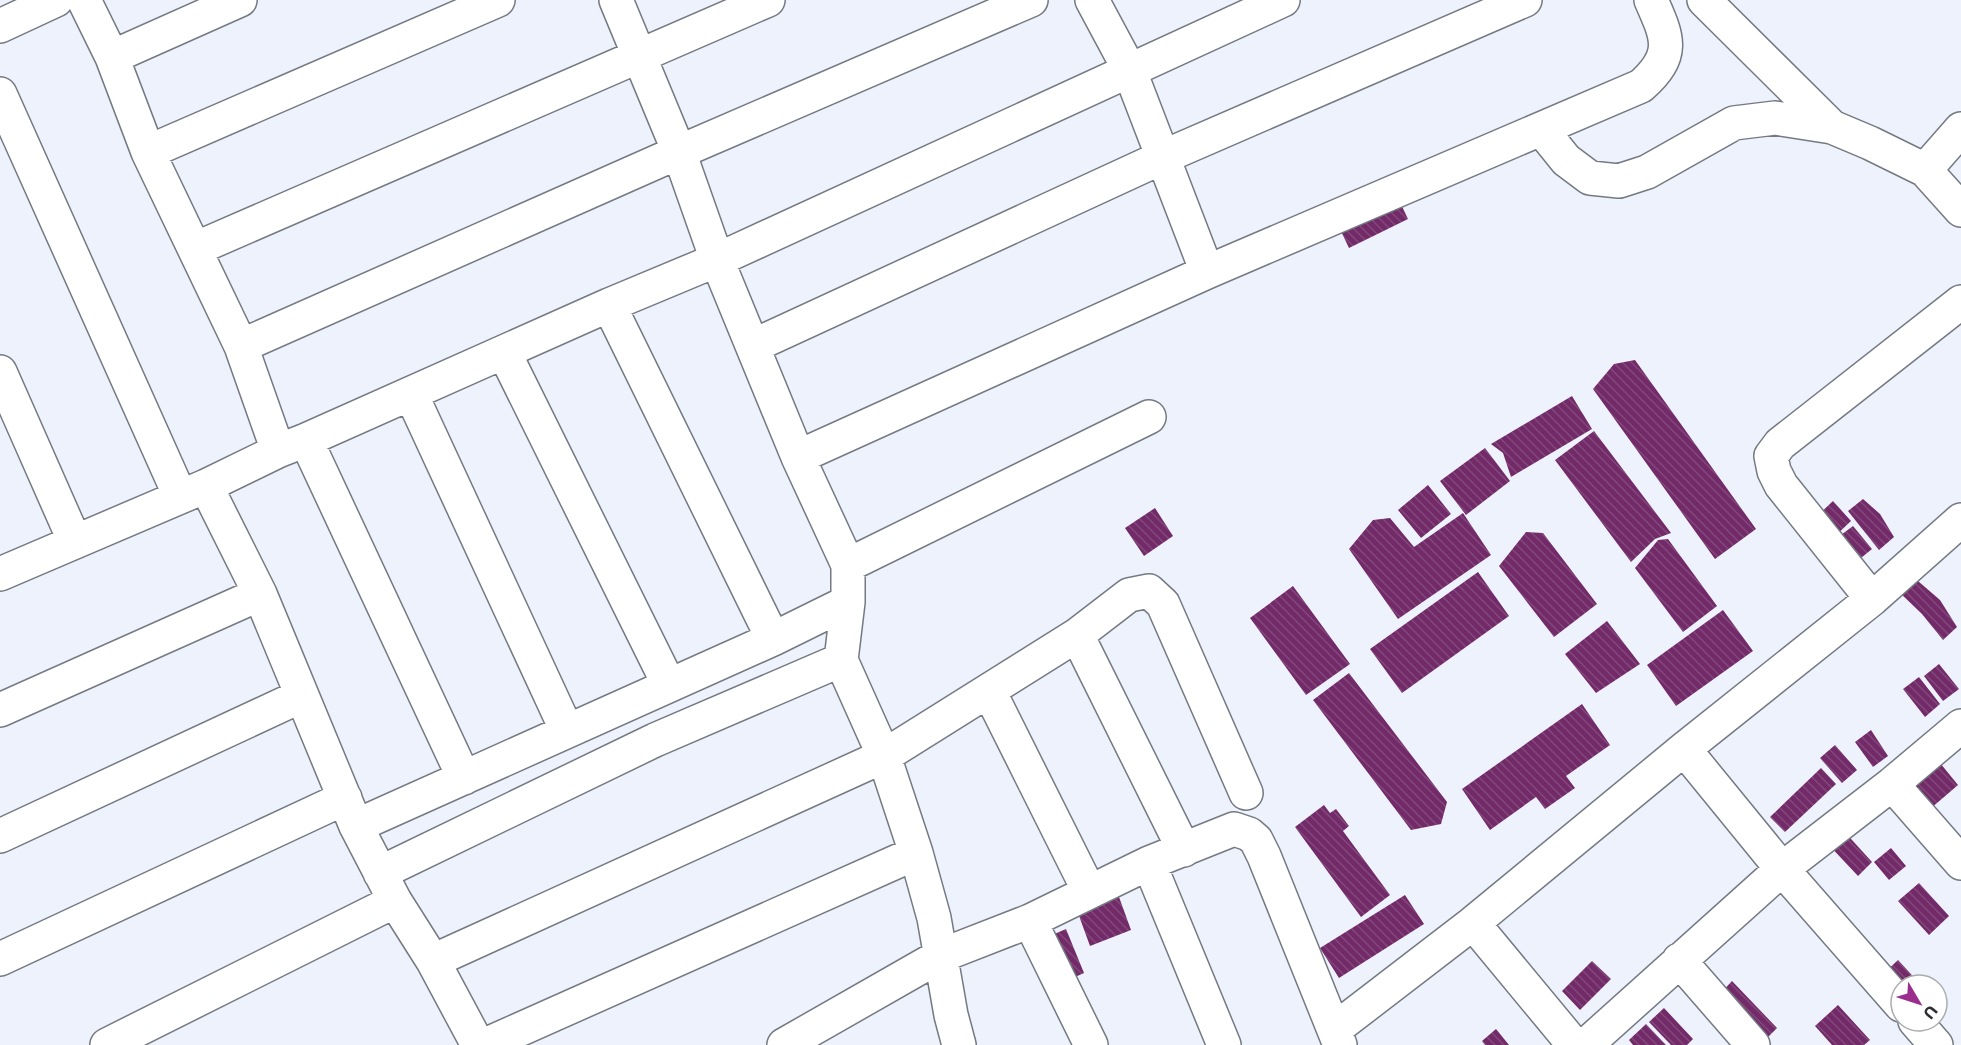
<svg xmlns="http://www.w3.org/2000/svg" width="1961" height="1045" viewBox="0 0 1961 1045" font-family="Montserrat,sans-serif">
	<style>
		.building { fill: url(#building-back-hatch) }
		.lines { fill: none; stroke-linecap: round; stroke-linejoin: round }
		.minor-casing { stroke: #747982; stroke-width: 36 }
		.minor { stroke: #fff; stroke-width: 33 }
	</style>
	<defs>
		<pattern id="building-back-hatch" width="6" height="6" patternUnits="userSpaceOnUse" patternTransform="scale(1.5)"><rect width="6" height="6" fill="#732a68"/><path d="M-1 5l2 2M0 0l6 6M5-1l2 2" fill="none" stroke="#82487a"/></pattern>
	</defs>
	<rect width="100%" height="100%" fill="#edf2fd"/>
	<!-- building -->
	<path class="building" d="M1398,198L1408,219L1349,248L1339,227Z
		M1635,360L1756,529L1715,559L1593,389L1614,364Z
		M1572,396L1592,429L1511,477L1503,453L1491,444Z
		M1594,431L1671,533L1655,539L1631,562L1555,460Z
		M1485,448L1510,481L1466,515L1440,481Z
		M1428,485L1451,514L1421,538L1398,510Z
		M1863,499L1880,514L1894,537L1879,550L1848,511Z
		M1833,501L1851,521L1832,539L1813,520Z
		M1155,508L1173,536L1144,556L1125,528Z
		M1463,513L1491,555L1398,619L1349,549L1373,520L1390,518L1414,547Z
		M1853,526L1872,549L1856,562L1837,538Z
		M1526,532L1543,533L1597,604L1554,637L1499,566Z
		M1668,539L1717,606L1683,632L1635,568L1658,540Z
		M1478,572L1509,616L1402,693L1370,649Z
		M1911,575L1940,600L1957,627L1943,640L1922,614L1897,590Z
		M1293,586L1350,664L1306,695L1250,618Z
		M1723,610L1753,651L1676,706L1647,665Z
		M1607,621L1640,664L1596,693L1565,654Z
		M1939,664L1959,689L1943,701L1924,676Z
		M1349,673L1447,802L1441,824L1411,830L1313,700Z
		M1919,677L1940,704L1925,717L1903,689Z
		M1582,704L1610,745L1566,776L1575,788L1545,809L1536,797L1490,830L1462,789Z
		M1871,730L1888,756L1873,767L1855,742Z
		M1835,745L1857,770L1842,783L1820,758Z
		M1936,758L1958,785L1923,815L1900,788Z
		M1821,768L1836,784L1785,832L1770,817Z
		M1324,805L1330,813L1336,809L1349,826L1343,831L1390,895L1361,917L1295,827Z
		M1842,829L1872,862L1858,876L1827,843Z
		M1891,848L1906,866L1889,880L1874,862Z
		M1919,883L1949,916L1929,935L1898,901Z
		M1405,895L1424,924L1339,978L1320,948Z
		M1119,897L1131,930L1090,946L1078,913Z
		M1066,929L1084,973L1064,982L1045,938Z
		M1898,960L1921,985H1901L1880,977Z
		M1592,961L1611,979L1580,1010L1562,991Z
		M1732,981L1777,1028L1766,1039L1719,995Z
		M1838,1005L1870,1040L1864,1045H1832L1815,1026Z
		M1664,1008L1693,1039L1687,1045H1671L1649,1022Z
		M1646,1024L1666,1045H1633L1629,1040Z
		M1496,1029L1509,1045H1485L1482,1041Z"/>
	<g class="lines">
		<!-- minor casing -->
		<g class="minor-casing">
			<path id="minor" d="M84,0L112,57L148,152L241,346L278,451
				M616,0L679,152L717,260L798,457L848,565V602L841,660L884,756L916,853L934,918L951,1015L959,1045
				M1092,0L1129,69L1207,272
				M1704,0L1832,127
				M0,26L56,0
				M112,57L240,0
				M0,94L180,496
				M1541,129L1566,160L1590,178L1619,181L1647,172L1734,123L1775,118L1832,127L1870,143L1925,170L1961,210
				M148,152L498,0
				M1925,170L1961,129
				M195,249L768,0
				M609,305L773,639
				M241,346L679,152L1031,0
				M753,346L1163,157L1525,0
				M504,352L669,685
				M0,372L75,542
				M411,394L567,731
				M306,440L464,778
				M798,457L1207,272L1641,86C1676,55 1668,38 1651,0
				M206,486L260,594L356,826L395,901L433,961L478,1045
				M848,565L1149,417
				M0,574L206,486L278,451L306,440L609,305L717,260L1283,0
				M1872,599L1781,485L1774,471L1771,456L1780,444L1961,302
				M1077,635L1184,850
				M989,691L1089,891
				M0,710L260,594
				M1684,749L1782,869L1901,1005
				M1892,784L1961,863
				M356,826L773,639L848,602
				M0,836L301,696
				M1149,863L1224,1045
				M380,873L655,740L841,660
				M1030,921L1091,1045
				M1473,923L1574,1045
				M0,959L345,798
				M1679,960L1753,1045
				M433,961L884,756L1077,635L1129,595L1149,591L1163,604L1246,793
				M1915,1021L1936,1045
				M1335,1029L1473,923L1684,749L1872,599L1961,520
				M107,1045L395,901
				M485,1045L916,853
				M784,1045L940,956L1030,921L1149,863L1234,829L1249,834L1256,840L1264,856L1340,1045
				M1586,1045L1782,869L1892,784L1961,726"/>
		</g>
		<!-- minor -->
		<use href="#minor" class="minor"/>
	</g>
	<!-- north arrow -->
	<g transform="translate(1919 1003) rotate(129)"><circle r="28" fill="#ffffff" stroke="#abacae" stroke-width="1.5"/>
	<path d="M0-4.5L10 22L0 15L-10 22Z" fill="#9b2d8d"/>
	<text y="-9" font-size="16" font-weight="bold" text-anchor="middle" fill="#2e3034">U</text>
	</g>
</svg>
